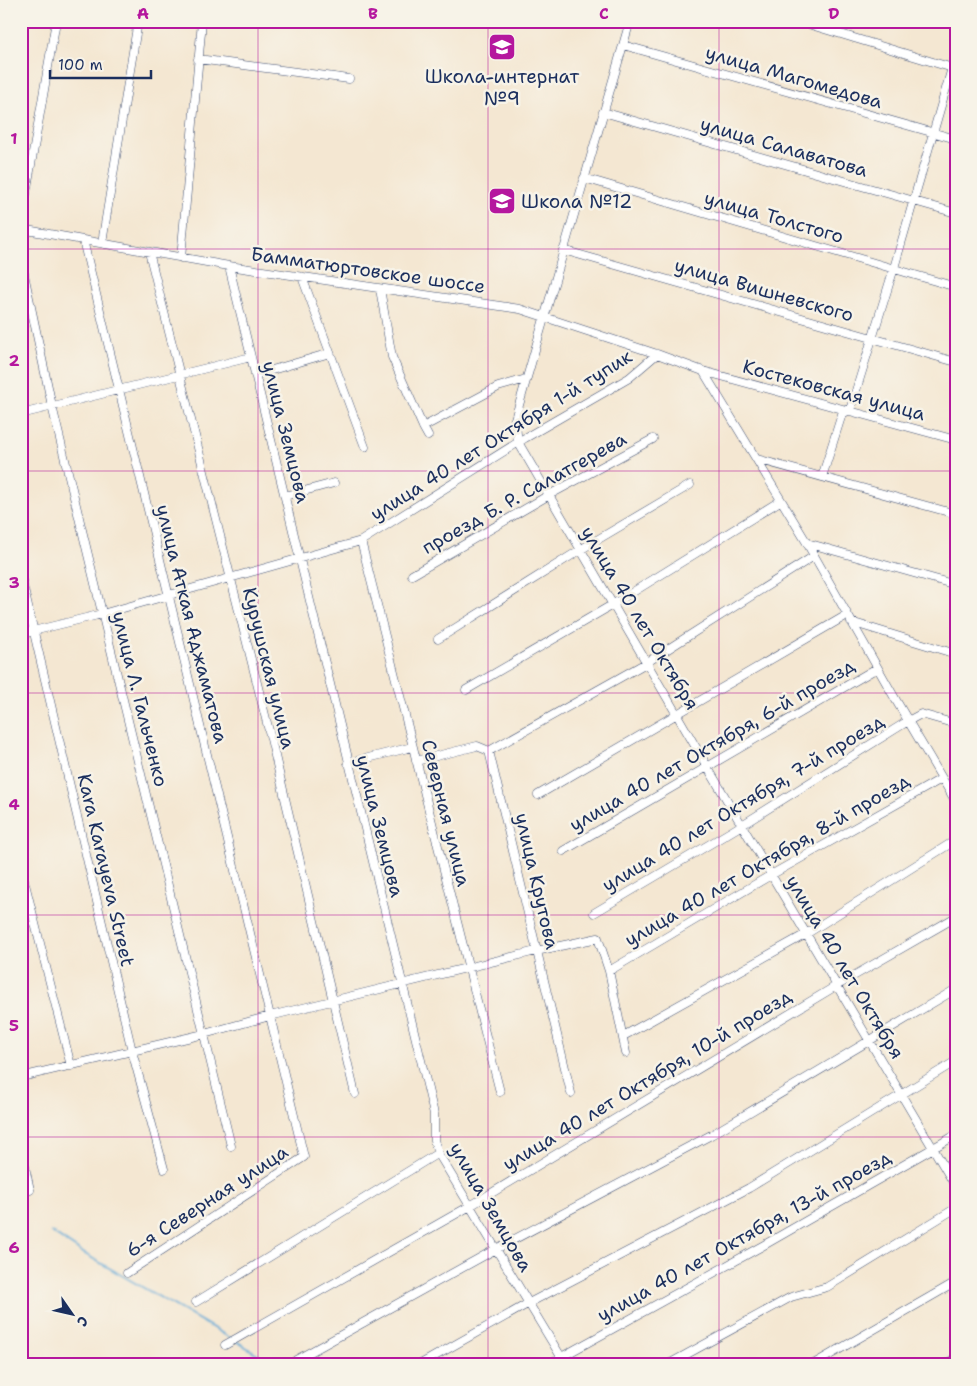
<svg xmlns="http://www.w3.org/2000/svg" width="977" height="1386" viewBox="0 0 977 1386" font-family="'Shantell Sans',sans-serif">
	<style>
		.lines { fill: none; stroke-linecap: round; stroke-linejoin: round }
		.stream { stroke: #5ea8d6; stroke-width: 2 }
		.minor-casing { stroke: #3c4b6f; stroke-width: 9 }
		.minor { stroke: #fff; stroke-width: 8 }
		.grid { fill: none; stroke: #b5179e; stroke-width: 1; stroke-opacity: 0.55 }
		.labels { text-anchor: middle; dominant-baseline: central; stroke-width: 5; stroke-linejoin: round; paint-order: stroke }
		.poi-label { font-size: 19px; fill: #1b2f5e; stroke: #f7f3e8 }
		.street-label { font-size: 19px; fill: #1b2f5e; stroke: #f7f3e8 }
		.neatline { fill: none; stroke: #b5179e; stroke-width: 2 }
		.grid-label { font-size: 16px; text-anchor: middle; font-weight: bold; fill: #b5179e }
	</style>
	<rect width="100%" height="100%" fill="#f7f3e8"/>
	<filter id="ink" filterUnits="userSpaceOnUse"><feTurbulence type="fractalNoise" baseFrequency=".02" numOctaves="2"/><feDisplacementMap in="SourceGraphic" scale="10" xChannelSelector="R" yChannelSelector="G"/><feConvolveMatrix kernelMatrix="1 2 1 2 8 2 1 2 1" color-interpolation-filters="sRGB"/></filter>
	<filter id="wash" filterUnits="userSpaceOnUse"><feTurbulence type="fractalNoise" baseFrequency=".0096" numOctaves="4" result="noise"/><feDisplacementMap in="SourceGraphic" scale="20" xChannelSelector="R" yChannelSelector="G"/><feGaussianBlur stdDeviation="1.12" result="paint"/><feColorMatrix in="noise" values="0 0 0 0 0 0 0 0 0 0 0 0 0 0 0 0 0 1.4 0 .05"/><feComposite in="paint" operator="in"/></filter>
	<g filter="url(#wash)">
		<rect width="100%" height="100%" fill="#f4e7d2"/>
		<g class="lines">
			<!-- stream -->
			<path class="stream" d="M51,1232L78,1250L232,1339
				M236,1341L269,1361L270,1365"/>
		</g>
	</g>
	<g filter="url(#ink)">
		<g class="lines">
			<!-- minor casing -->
			<g class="minor-casing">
				<path id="minor" d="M630,21L515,419L518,442L708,768L956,1187
					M798,21L956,69
					M623,45L956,139
					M198,59L349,79
					M603,112L956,213
					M584,178L956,287
					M21,212L24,205L56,21
					M21,229L229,266L520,309L657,354L703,371L956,440
					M83,240L304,1157L127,1273
					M102,243L138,21
					M563,250L956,362
					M149,252L271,739L355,1094
					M181,258L202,21
					M21,260L52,406L231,1146
					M229,266L434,1114V1140L438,1153L566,1365
					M302,277L365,447
					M380,289L392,357L423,427
					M703,371L807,543L897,702L956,802
					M255,375L330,353
					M21,414L251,357
					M428,436L423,427L498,387L526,379
					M757,459L956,514
					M822,477L842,414L850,410L894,268L956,54
					M285,496L334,483
					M361,541L500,1092
					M807,543L956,585
					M412,575L549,495L653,439
					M21,577L132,1051L164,1169
					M851,622L956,654
					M21,634L102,614L361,541L525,438L629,378L657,354
					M438,639L580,550L690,485
					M466,690L612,605L780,501
					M489,751L646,663L814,556
					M416,761L477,746L489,751L571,1093
					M348,763L412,747
					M538,795L847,615
					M563,851L877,668
					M21,868L71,1066
					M594,913L742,825L908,721L921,714L956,724
					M609,971L771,875L941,779
					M627,1034L806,934L956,840
					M21,1077L204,1034L270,1016L536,951L598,938L609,971L626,1053
					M21,1149L30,1190
					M196,1302L438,1153
					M225,1345L470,1206L836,986L956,917
					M296,1360L496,1249L711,1135L956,989
					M419,1365L529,1303L749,1188L956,1061
					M547,1365L764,1245L956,1135
					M667,1365L791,1297L827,1287L956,1208
					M812,1365L956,1282
					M944,1365L956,1358"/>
			</g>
			<!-- minor -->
			<use href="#minor" class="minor"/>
		</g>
	</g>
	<!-- grid -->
	<path class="grid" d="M258,21V1365M488,21V1365M719,21V1365M21,249H956M21,471H956M21,693H956M21,915H956M21,1137H956"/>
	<!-- icons -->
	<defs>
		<g id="school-square" transform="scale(1.4375)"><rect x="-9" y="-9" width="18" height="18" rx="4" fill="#b5179e" stroke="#f7f3e8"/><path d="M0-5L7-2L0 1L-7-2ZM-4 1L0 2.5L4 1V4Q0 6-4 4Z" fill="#fff"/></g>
	</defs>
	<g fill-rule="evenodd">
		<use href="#school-square" x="502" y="47"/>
		<use href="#school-square" x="502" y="201"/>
	</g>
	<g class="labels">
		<!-- poi labels -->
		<g class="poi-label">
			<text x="502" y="76">Школа-интернат<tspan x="502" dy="22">№9</tspan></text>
			<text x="521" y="201" text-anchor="start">Школа №12</text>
		</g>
		<!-- street labels -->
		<g class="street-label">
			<text transform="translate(794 77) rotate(16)">улица Магомедова</text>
			<text transform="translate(784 147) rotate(16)">улица Салаватова</text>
			<text transform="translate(774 217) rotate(16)">улица Толстого</text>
			<text transform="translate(368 270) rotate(8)">Бамматюртовское шоссе</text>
			<text transform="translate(764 290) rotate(16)">улица Вишневского</text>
			<text transform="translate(834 390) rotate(15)">Костековская улица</text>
			<text transform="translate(286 432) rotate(76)">улица Земцова</text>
			<text transform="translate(501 435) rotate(-32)">улица 40 лет Октября 1-й тупик</text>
			<text transform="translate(524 493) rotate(-29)">проезд Б. Р. Салатгерева</text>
			<text transform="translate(640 618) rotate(59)">улица 40 лет Октября</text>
			<text transform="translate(192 624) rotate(76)">улица Аткая Аджаматова</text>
			<text transform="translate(269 668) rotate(76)">Курушская улица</text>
			<text transform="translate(140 699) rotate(76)">улица Л. Гальченко</text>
			<text transform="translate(712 745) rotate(-30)">улица 40 лет Октября, 6-й проезд</text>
			<text transform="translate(743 803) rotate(-31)">улица 40 лет Октября, 7-й проезд</text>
			<text transform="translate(446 813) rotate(76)">Северная улица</text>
			<text transform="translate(380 826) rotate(76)">улица Земцова</text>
			<text transform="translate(767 860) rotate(-30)">улица 40 лет Октября, 8-й проезд</text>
			<text transform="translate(106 870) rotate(77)">Kara Karayeva Street</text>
			<text transform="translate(537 881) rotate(77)">улица Крутова</text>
			<text transform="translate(845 967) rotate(59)">улица 40 лет Октября</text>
			<text transform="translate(647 1080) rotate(-31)">улица 40 лет Октября, 10-й проезд</text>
			<text transform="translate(207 1201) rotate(-33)">6-я Северная улица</text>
			<text transform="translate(491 1207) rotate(60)">улица Земцова</text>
			<text transform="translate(744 1236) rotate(-29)">улица 40 лет Октября, 13-й проезд</text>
		</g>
	</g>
	<!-- margin -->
	<rect width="977" height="1386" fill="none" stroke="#f7f3e8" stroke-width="55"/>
	<!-- north arrow -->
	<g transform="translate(72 1314) rotate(124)" stroke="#f7f3e8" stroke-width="4" paint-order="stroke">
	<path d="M0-4L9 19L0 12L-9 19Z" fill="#1b2f5e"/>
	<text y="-8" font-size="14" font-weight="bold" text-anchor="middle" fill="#1b2f5e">С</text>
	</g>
	<!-- scale -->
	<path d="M50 70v8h101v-8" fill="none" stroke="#1b2f5e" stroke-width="2.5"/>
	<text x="58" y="70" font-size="15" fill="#1b2f5e" stroke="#f7f3e8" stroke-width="4" paint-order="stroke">100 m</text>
	<rect x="28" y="28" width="922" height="1330" class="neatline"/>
	<g class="grid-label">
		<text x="143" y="19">A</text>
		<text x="373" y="19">B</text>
		<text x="604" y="19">C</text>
		<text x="834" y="19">D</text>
		<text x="14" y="144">1</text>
		<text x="14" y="366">2</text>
		<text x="14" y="588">3</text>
		<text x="14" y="810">4</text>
		<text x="14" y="1031">5</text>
		<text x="14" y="1253">6</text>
	</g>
</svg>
